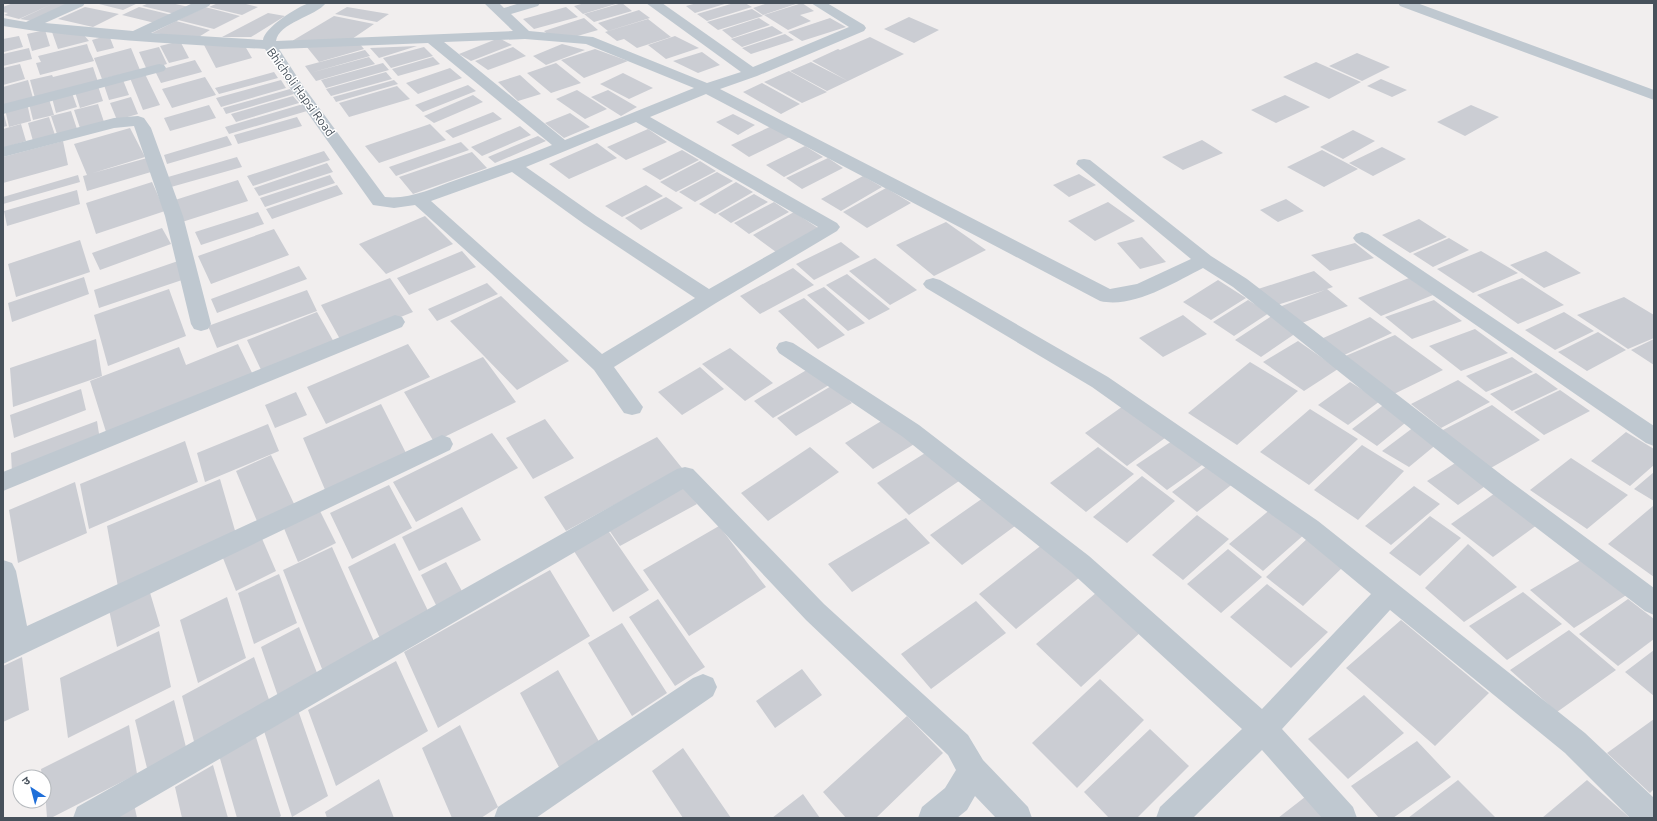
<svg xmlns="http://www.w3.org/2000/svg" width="1657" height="821" viewBox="0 0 1657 821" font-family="Ubuntu,'Noto Sans Devanagari',sans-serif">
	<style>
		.building { fill: #cbcdd3 }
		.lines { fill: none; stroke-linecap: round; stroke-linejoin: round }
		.minor { fill: #bfc8d0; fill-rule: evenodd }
		.labels { text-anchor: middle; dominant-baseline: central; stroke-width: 3; stroke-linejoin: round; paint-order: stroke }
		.far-street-label { font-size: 12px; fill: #47515b; stroke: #fff }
	</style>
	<rect width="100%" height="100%" fill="#f1eeee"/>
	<!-- building -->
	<path class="building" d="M13,3H73L32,21L20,19L52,4L19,19L4,15L8,13L3,12V7Z
		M95,3H138L123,10Z
		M149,3H171L189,7L175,14L142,6Z
		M218,3H242L258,7L242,15L209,7Z
		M585,3H619L583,14L574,6Z
		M622,3L632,11L594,22L584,14Z
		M697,3H728L695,13L686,6Z
		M734,3H745L752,7L707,21L697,14Z
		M768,3H799L763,15L753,8Z
		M802,3L814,11L800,15L811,21L788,30L764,15Z
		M85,7L119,14L93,27L58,19Z
		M139,7L172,15L155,23L122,15Z
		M205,7L240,16L214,29L178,20Z
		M347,7L389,14L377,22L335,14Z
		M566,7L578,17L534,29L523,19Z
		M752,9L763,16L718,30L707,22Z
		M639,10L650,18L608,31L598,23Z
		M268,13L285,16L251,37H222Z
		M334,16L374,24L352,39L292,41Z
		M909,17L939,30L914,43L884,29Z
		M584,18L598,30L574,37L552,38L544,31Z
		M759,18L770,25L732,38L722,30Z
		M830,18L846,27L802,41L788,32Z
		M648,19L671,37L637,48L624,39L617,41L605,32Z
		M176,21L210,30L197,38L152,33Z
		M772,26L783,33L742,47L731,39Z
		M45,30L50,46L32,51L27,34Z
		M52,32L83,34L89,41L58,49Z
		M785,34L794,40L751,54L742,48Z
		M109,35L114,48L97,52L92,40Z
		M19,36L23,47L4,52L3,39Z
		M675,36L699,48L666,59L648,45Z
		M870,37L904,54L848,81L812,61L838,49L852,56L840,50Z
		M499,38L512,45L471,61L459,54Z
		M180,41L189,58L169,63L160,46Z
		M359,43L364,49L319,62L306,46Z
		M87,44L89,50L45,61L89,50L94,61L40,75L36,63L41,62L38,56Z
		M562,44L585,50L546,65L533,56Z
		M204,45L245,46L252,58L216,68Z
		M417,46L379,58L370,48Z
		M159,47L167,64L147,70L139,52Z
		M424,47L433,56L391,68L383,58Z
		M513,47L526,56L488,70L475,61Z
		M29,48L32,59L3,66V54Z
		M131,48L140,70L102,79L94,58Z
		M595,49L628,61L584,78L561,60Z
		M365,50L370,56L310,73L305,66Z
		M702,52L720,65L698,73L673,61Z
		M1357,53L1390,67L1362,81L1329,66Z
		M369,57L375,64L316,81L310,73Z
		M433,57L440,64L398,76L392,69Z
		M195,60L202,72L161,83L155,71Z
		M811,62L848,81L827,91L790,71Z
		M1316,62L1361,82L1329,99L1283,77Z
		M383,63L389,70L326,88L321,80Z
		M556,63L581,83L551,93L527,73Z
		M20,64L25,79L3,85V68Z
		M93,67L98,82L35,98L30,80L52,75L53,77Z
		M450,68L462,78L418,94L406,83Z
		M789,71L827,92L802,103L764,82Z
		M274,72L278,78L219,94L215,88Z
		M386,72L392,79L331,96L326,89Z
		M623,73L653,88L629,99L600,84Z
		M145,74L160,105L143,110L130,78Z
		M520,75L541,94L518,101L498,82Z
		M205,77L216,95L172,108L162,89Z
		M1381,79L1407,90L1392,97L1367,86Z
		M28,80L33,98L4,105L3,87Z
		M123,80L129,95L109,100L104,85Z
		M281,80L286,88L221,107L216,98Z
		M394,80L398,84L336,102L333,97Z
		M762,83L800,104L781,114L743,92Z
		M468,85L476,91L423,112L415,105Z
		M98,86L103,101L80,108L75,92Z
		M397,86L410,99L349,117L339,103Z
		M290,89L294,94L226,114L223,108Z
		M577,90L607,109L585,119L556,99Z
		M608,90L637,107L621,116L591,97Z
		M72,93L77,107L56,113L52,98Z
		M473,95L483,102L434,123L424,116Z
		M1285,95L1310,107L1276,123L1251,110Z
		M293,96L299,103L236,122L231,114Z
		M131,97L138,114L117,120L110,103Z
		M49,99L54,115L33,120L29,104Z
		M27,103L31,121L9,127L5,109Z
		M98,104L104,122L80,128L74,110Z
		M303,104L307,111L229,134L225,127Z
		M209,105L216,118L170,131L164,118Z
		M1471,105L1499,117L1465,136L1437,122Z
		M3,111L7,126L3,127Z
		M71,111L77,129L57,134L51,116Z
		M493,112L502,119L453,138L445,131Z
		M570,113L590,127L564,138L545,123Z
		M733,114L755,125L738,135L716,122Z
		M49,117L55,135L33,141L28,123Z
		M297,117L302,126L238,144L234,135Z
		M21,124L26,141L3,148V129Z
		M430,124L446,140L379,163L365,146Z
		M774,125L792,136L749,157L731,145Z
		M520,126L531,135L482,156L471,147Z
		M130,128L145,157L93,173L147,158L151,172L87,191L83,176L87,175L74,144Z
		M648,129L667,142L626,160L607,147Z
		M1353,130L1375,141L1343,159L1320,147Z
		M227,136L232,145L167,164L164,155Z
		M538,136L546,141L495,163L488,157Z
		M1202,140L1223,153L1183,170L1162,157Z
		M63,141L68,165L3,183V157Z
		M461,142L469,150L396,176L389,167Z
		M597,143L617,158L569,179L549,164Z
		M805,146L823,157L784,177L766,165Z
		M1382,147L1406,159L1373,176L1349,163Z
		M682,150L699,160L660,180L642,169Z
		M1322,150L1358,169L1324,187L1287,167Z
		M324,151L330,160L253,186L247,176Z
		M472,152L487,168L413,194L399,177Z
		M237,157L242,167L171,187L168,177Z
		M828,158L843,168L802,189L786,178Z
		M700,161L716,171L676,192L660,182Z
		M327,163L333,172L259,196L254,188Z
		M717,172L733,181L695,202L679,192Z
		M1079,174L1096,185L1069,197L1053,185Z
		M78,175L80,182L3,204V197Z
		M330,175L335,183L265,207L260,198Z
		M863,176L882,187L841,211L821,199Z
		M238,180L248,201L182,222L175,200Z
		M152,182L165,211L96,234L86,203Z
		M736,182L753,192L715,214L699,204Z
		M337,185L343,194L272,219L266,209Z
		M646,185L663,196L622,217L605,206Z
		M886,188L911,203L867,228L843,212Z
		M77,190L80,204L7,226L4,211Z
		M754,194L768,202L731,223L718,214Z
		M666,197L683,208L641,230L625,218Z
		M1286,199L1304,211L1278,222L1260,210Z
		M774,202L789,212L749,234L734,223Z
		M1108,202L1135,221L1095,241L1068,221Z
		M258,212L264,224L201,245L195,232Z
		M794,212L818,228L776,252L753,235Z
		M425,216L453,244L386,274L359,244Z
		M1419,219L1447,237L1410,253L1382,235Z
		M946,222L986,250L934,276L896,245Z
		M162,228L171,244L100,270L92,253Z
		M274,229L289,255L211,284L198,256Z
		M1142,237L1166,262L1140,269L1117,243Z
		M1449,238L1469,250L1433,267L1413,254Z
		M80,240L90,272L16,297L8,264Z
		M841,242L860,257L814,280L796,264Z
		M1355,243L1374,258L1330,271L1311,255Z
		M462,251L476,267L409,295L397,278Z
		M1481,251L1518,273L1473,293L1437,269Z
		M1546,251L1581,273L1544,288L1510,265Z
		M875,258L917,290L890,305L849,271Z
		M178,261L185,279L99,308L94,290Z
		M299,266L307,279L217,313L211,299Z
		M793,268L814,285L760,314L740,296Z
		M1314,271L1333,287L1327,289L1348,306L1299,324L1279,307L1325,290L1277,305L1258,289Z
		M847,274L890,309L869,320L826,285Z
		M84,277L89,294L12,322L8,303Z
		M390,278L413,312L341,341L321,305Z
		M1409,278L1433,295L1381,316L1358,298Z
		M1522,278L1564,305L1518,324L1477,295Z
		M1218,280L1246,298L1211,320L1183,302Z
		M487,283L498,294L437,321L428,309Z
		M824,287L865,323L848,331L807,295Z
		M169,289L186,336L108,366L94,315Z
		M307,290L317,311L217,348L208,326Z
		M501,296L569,361L517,390L450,321Z
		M1624,297L1654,315V338L1628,349L1577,315Z
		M804,298L845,335L818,349L778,311Z
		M1248,300L1269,313L1234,336L1213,322Z
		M1434,300L1462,321L1412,339L1385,317Z
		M317,312L335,344L263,374L247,340Z
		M1564,312L1594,331L1555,350L1525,330Z
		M1183,315L1207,334L1163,357L1139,338Z
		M1273,315L1299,331L1261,357L1235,340Z
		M1370,317L1392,333L1342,356L1321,339Z
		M1475,329L1508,353L1461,371L1429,346Z
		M1598,332L1626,350L1587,371L1558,352Z
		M1395,335L1443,370L1392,395L1343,357Z
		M96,339L102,376L13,407L10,368Z
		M1654,339V365L1631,350Z
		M1298,341L1338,369L1304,391L1263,362Z
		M238,344L254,377L107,435L90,381L179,347L186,365Z
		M408,344L430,377L326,424L307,387Z
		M730,348L773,383L745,401L702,364Z
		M483,357L516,402L434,442L404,392Z
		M1512,357L1533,372L1486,392L1466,376Z
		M1250,362L1298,391L1237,445L1188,413Z
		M700,367L724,389L682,415L658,392Z
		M810,368L829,385L773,418L754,401Z
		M1536,373L1558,389L1512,411L1490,394Z
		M1458,380L1490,402L1441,428L1411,404Z
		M1350,382L1380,401L1348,425L1318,405Z
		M833,385L852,403L796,436L777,418Z
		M81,389L86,410L14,438L10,415Z
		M1560,390L1590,411L1544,435L1514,412Z
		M296,392L307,415L275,428L265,405Z
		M1386,403L1410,419L1377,446L1352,429Z
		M381,404L407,455L326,492L303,438Z
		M1126,404L1169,435L1127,466L1085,433Z
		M1492,405L1540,440L1489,469L1441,431Z
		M1310,409L1358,439L1309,485L1260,452Z
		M888,417L916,443L873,469L845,443Z
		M545,419L574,458L533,479L506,438Z
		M97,421L100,440L12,473L11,453Z
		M268,424L279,451L205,482L197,453Z
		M1414,427L1438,443L1409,467L1382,451Z
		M1626,432L1654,449V465L1630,486L1591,461Z
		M492,433L518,468L416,522L393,482Z
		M657,437L682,468L566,531L544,497Z
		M1175,439L1205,463L1167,490L1136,465Z
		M185,441L198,482L89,529L80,484Z
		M1362,445L1404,471L1358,520L1314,490Z
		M810,447L839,472L768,521L741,493Z
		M1098,447L1134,474L1086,512L1050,483Z
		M930,450L962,479L909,515L877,483Z
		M271,455L296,508L259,526L236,471Z
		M1571,458L1628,495L1587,529L1530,490Z
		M1460,460L1491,482L1458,505L1427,481Z
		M1211,463L1235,482L1197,512L1172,492Z
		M1654,472V501L1634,489Z
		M1142,476L1175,501L1127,543L1093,517Z
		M220,479L236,534L118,587L107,526Z
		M75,482L87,533L18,563L9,510Z
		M389,485L412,528L352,559L330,513Z
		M683,485L697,504L620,546L607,527Z
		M1414,486L1440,504L1391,545L1365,526Z
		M1498,491L1541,522L1493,557L1451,524Z
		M983,498L1015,526L962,565L930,535Z
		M1653,506L1654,507V577L1608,544Z
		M462,507L481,540L419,571L402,537Z
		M1272,508L1306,533L1263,571L1229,544Z
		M319,509L336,543L298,562L283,526Z
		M1197,515L1229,539L1183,580L1152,555Z
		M1430,516L1461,538L1420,576L1389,553Z
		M906,518L930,543L852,592L828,564Z
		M719,526L766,587L689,636L643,570Z
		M607,529L649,590L613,612L572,548Z
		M260,534L276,571L236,591L221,553Z
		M1309,537L1346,564L1303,606L1266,577Z
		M395,543L431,617L382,643L348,567Z
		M1043,544L1080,577L1016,629L979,594Z
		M1468,544L1517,587L1464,622L1425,588Z
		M332,547L376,646L324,674L283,570Z
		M1228,549L1262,577L1221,613L1187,584Z
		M1584,558L1628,594L1574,628L1530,590Z
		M446,562L463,593L437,607L421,575Z
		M550,570L590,636L438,728L404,652Z
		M279,574L297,623L254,644L238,593Z
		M1267,584L1328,632L1291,668L1230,617Z
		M148,586L160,626L117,647L108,605Z
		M1097,592L1142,631L1081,687L1036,644Z
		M1523,592L1562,624L1507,660L1469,626Z
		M227,597L246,658L198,683L180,620Z
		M658,599L705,667L675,686L629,617Z
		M1628,599L1654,619V639L1618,666L1579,634Z
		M976,601L1006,633L931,689L901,654Z
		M1401,620L1489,693L1435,746L1346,668Z
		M622,623L667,693L632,716L588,643Z
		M299,627L321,683L281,705L261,647Z
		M1569,630L1616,670L1557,712L1510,670Z
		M159,631L171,687L68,738L60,678Z
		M1654,650V696L1625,672Z
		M22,657L29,710L3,722V666Z
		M254,657L272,708L196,749L182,696Z
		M396,661L428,731L336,786L308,710Z
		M802,669L822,695L775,728L756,701Z
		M558,670L601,745L561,771L520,693Z
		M1100,679L1144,720L1077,788L1032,743Z
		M1364,695L1404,733L1348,779L1308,739Z
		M174,700L188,755L149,776L135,720Z
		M298,710L328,796L292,817L263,728Z
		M907,716L943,753L876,818H846L823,792Z
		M1654,719V789L1650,793L1607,753Z
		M129,725L137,774L51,818H47L44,777H42L41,769Z
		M460,725L498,807L481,818H452L422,748Z
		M1150,729L1189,766L1137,818H1109L1084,792Z
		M255,734L281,816L278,818H237L219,755Z
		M1417,741L1451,777L1393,818H1379L1351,786Z
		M683,748L731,818H683L652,771Z
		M213,765L228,818H182L175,787Z
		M379,779L394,818H327L325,812Z
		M1458,780L1496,818H1408Z
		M1587,780L1630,818H1542Z
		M803,794L820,818H772Z
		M1305,797L1324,818H1278Z
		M133,799L137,818H99Z"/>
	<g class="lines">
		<!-- minor -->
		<path class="minor" d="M67,3H85L83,6L45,23L133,31L193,3H211L209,6L151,33L263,40C264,28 297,7 309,3C314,2 321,3 326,3C316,16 278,23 276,41L513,31L484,3H499L504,8L520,3H540L538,6L511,14L529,31L593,37L707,83L741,72L646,3H662L753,67L849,27L811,3H827L864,25L866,28L864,31L757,76L720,89L1110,289L1137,284L1191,259L1076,164L1078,160L1084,159L1090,160L1211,256L1247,279L1507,479L1654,588V615L1645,611L1491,493L1233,287L1203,268C1175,282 1133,309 1100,301L706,94L650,117L837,223L840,227L837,231L716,303L614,367L643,407L640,413L632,415L624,413L594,370L491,273L415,205L394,208L373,205L292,91L265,49C178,44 89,40 3,26V18L26,22ZM525,39L586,44L694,88L565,140L444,42ZM428,43L552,145C520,158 488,169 456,180C433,188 409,200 385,197L303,86L279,49ZM636,122L818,227L709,289L596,216L526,167ZM512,172L584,224L695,298L602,354L431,201Z
			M1398,3H1417L1654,90V100L1400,6Z
			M159,64L164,65L166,68L164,71L3,114V104Z
			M138,116L144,118L151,128L183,216L211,324L208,329L201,331L194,329L191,324L165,216L134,126L114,128L3,157V147L114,118Z
			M1362,232L1368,234L1654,426V446L1646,443L1356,242L1353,238L1356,234Z
			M933,278L940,280L1108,377L1318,521L1585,733L1654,798V818H1630L1565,753L1390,610L1282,729L1353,807L1357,818H1322L1262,750L1193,818H1156L1160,807L1242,729L1071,572L903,437L779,353L776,348L779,343L786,341L793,343L919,425L1089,556L1262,709L1371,594L1300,535L1092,387L926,288L923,284L926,280Z
			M395,315L402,317L405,322L402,327L3,491V472Z
			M442,435L450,438L453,444L450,450L3,664V560L12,563L16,571L27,626Z
			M685,467L693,469L824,604L968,735L983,760L1028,807L1032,818H996L975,796L967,810L957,818H918L922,807L945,788L956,770L948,755L806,620L683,489L118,818H73L77,807L677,469Z
			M703,674L713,678L717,687L713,696L536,818H494L498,807L693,678Z"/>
	</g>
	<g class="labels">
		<!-- far-street labels -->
		<g class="far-street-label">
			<text transform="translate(301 92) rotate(54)">Bhicholi Hapsi Road</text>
		</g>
	</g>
	<!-- border -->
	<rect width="1657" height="821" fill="none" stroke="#47515b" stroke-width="8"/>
	<!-- north arrow -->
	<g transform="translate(32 789) rotate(324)"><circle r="19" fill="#ffffff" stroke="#b5b9bd"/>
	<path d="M0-3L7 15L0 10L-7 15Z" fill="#1f6fd9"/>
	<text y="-6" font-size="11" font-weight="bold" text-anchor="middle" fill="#47515b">उ</text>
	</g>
</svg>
